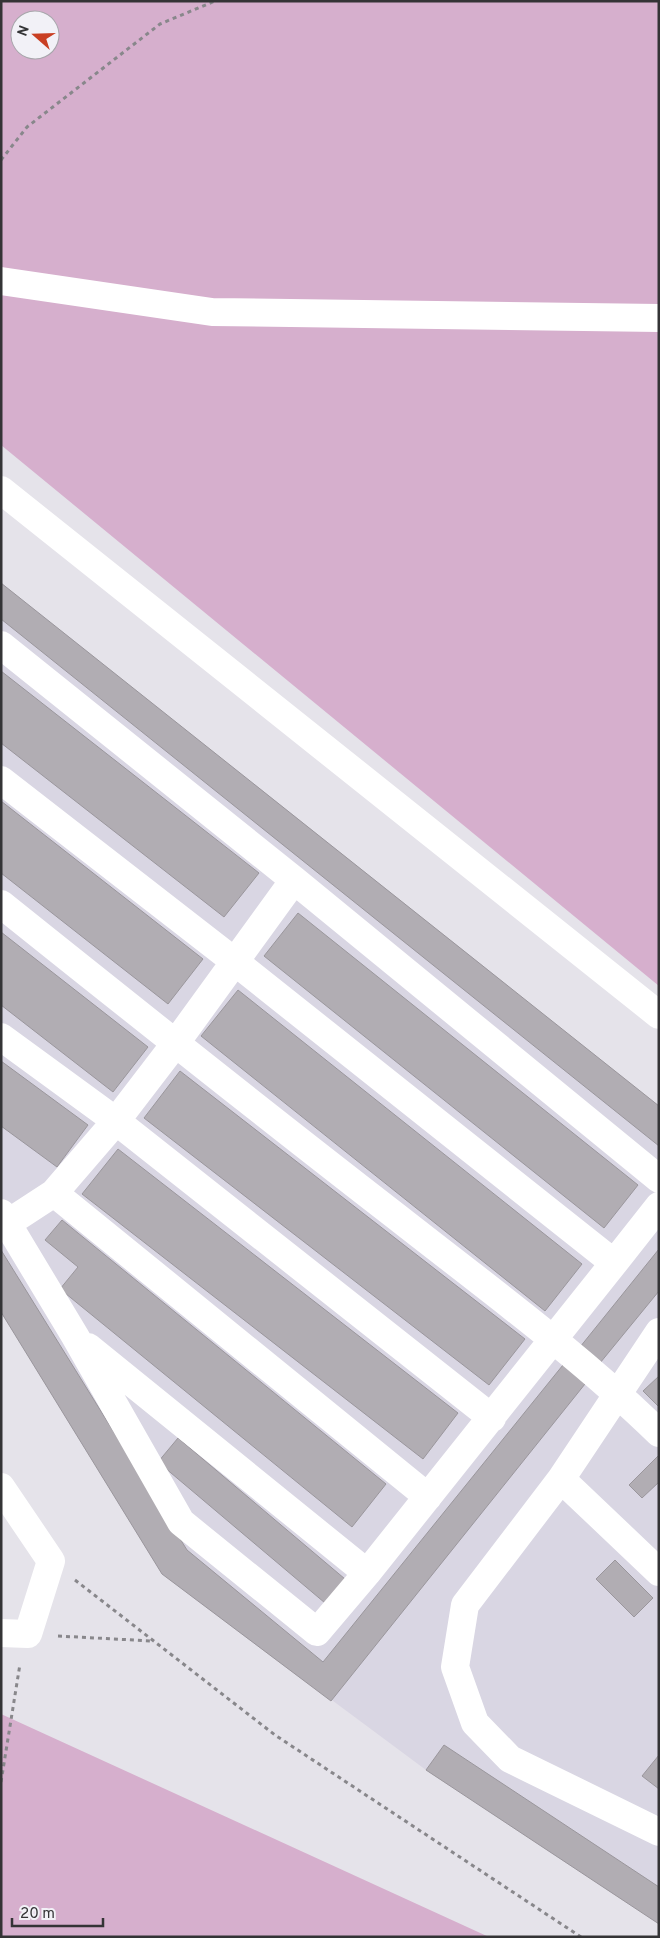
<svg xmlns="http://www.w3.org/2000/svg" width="660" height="1938" viewBox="0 0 660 1938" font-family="Overpass,sans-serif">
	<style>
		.built { fill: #d9d6e3 }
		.green { fill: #d6afcd; fill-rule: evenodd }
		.building { fill: #b1adb3; stroke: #9a969c }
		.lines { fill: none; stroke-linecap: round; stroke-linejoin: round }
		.path { stroke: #88878b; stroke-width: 3; stroke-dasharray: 4 4; stroke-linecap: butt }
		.minor { stroke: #fff; stroke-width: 28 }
	</style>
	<rect width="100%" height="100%" fill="#e5e3ea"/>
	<!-- built -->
	<path class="built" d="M1,583L659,1106V1924L426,1770L162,1574L1,1312Z"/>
	<!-- green -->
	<path class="green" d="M1,1H659V986L1,445ZM20,20H50V50H20Z
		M1,1714L489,1937H1Z"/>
	<!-- building -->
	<path class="building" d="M1,583L659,1106V1146L1,619Z
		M1,671L259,873L224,917L1,743Z
		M1,801L203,959L168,1004L1,873Z
		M298,913L638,1185L604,1228L264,956Z
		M1,932L148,1047L113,1092L1,1005Z
		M238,990L582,1264L545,1311L201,1036Z
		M1,1061L88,1125L57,1167L1,1126Z
		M180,1071L525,1339L489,1385L144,1118Z
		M118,1149L458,1413L423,1459L82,1194Z
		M62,1220L386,1484L352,1527L60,1289L78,1267L45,1240Z
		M659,1249V1291L600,1363L580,1347Z
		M1,1250L187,1550L323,1662L567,1360L589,1379L331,1701L162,1574L1,1312Z
		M659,1376V1407L643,1391Z
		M178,1438L345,1579L325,1603L158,1462Z
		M659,1455V1482L642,1498L629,1485Z
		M615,1560L653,1598L634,1617L596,1579Z
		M444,1745L659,1887V1924L426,1770Z
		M659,1755V1789L642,1776Z"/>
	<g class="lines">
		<!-- path -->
		<path class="path" d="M1,160L27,127L160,24L215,1
			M75,1580L275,1735L581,1937
			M58,1636L152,1641
			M1,1782L20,1664"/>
		<!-- minor -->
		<path class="minor" d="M1,281L212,312L659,318
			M1,490L659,1015
			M1,645L294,880L659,1179
			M1,780L234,961L614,1263L367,1573L317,1632L181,1522L75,1336L1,1213
			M1,904C132,1009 264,1114 397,1217C486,1287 578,1354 659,1433
			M1,1037L116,1121L492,1418
			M54,1193L428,1497
			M8,1223L54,1193L116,1121L175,1044L294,880
			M614,1263L659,1206
			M659,1332L561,1479L465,1605L455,1667L475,1723L510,1759L659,1832
			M88,1347L367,1573
			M561,1479L659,1572
			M1,1487L51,1561L28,1634L1,1633"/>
	</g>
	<!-- border -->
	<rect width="660" height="1938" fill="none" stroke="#343436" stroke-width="5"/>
	<!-- north arrow -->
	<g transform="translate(35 35) rotate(290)"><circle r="24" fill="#f2f1f7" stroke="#a6a5aa"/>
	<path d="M0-4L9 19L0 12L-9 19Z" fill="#c93f23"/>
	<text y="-8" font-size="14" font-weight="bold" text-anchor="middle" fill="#343436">N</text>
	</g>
	<!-- scale -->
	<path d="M12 1918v8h91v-8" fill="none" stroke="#343436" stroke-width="2.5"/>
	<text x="20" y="1918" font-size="15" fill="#343436" stroke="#f2f1f7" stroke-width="4" paint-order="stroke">20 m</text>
</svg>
